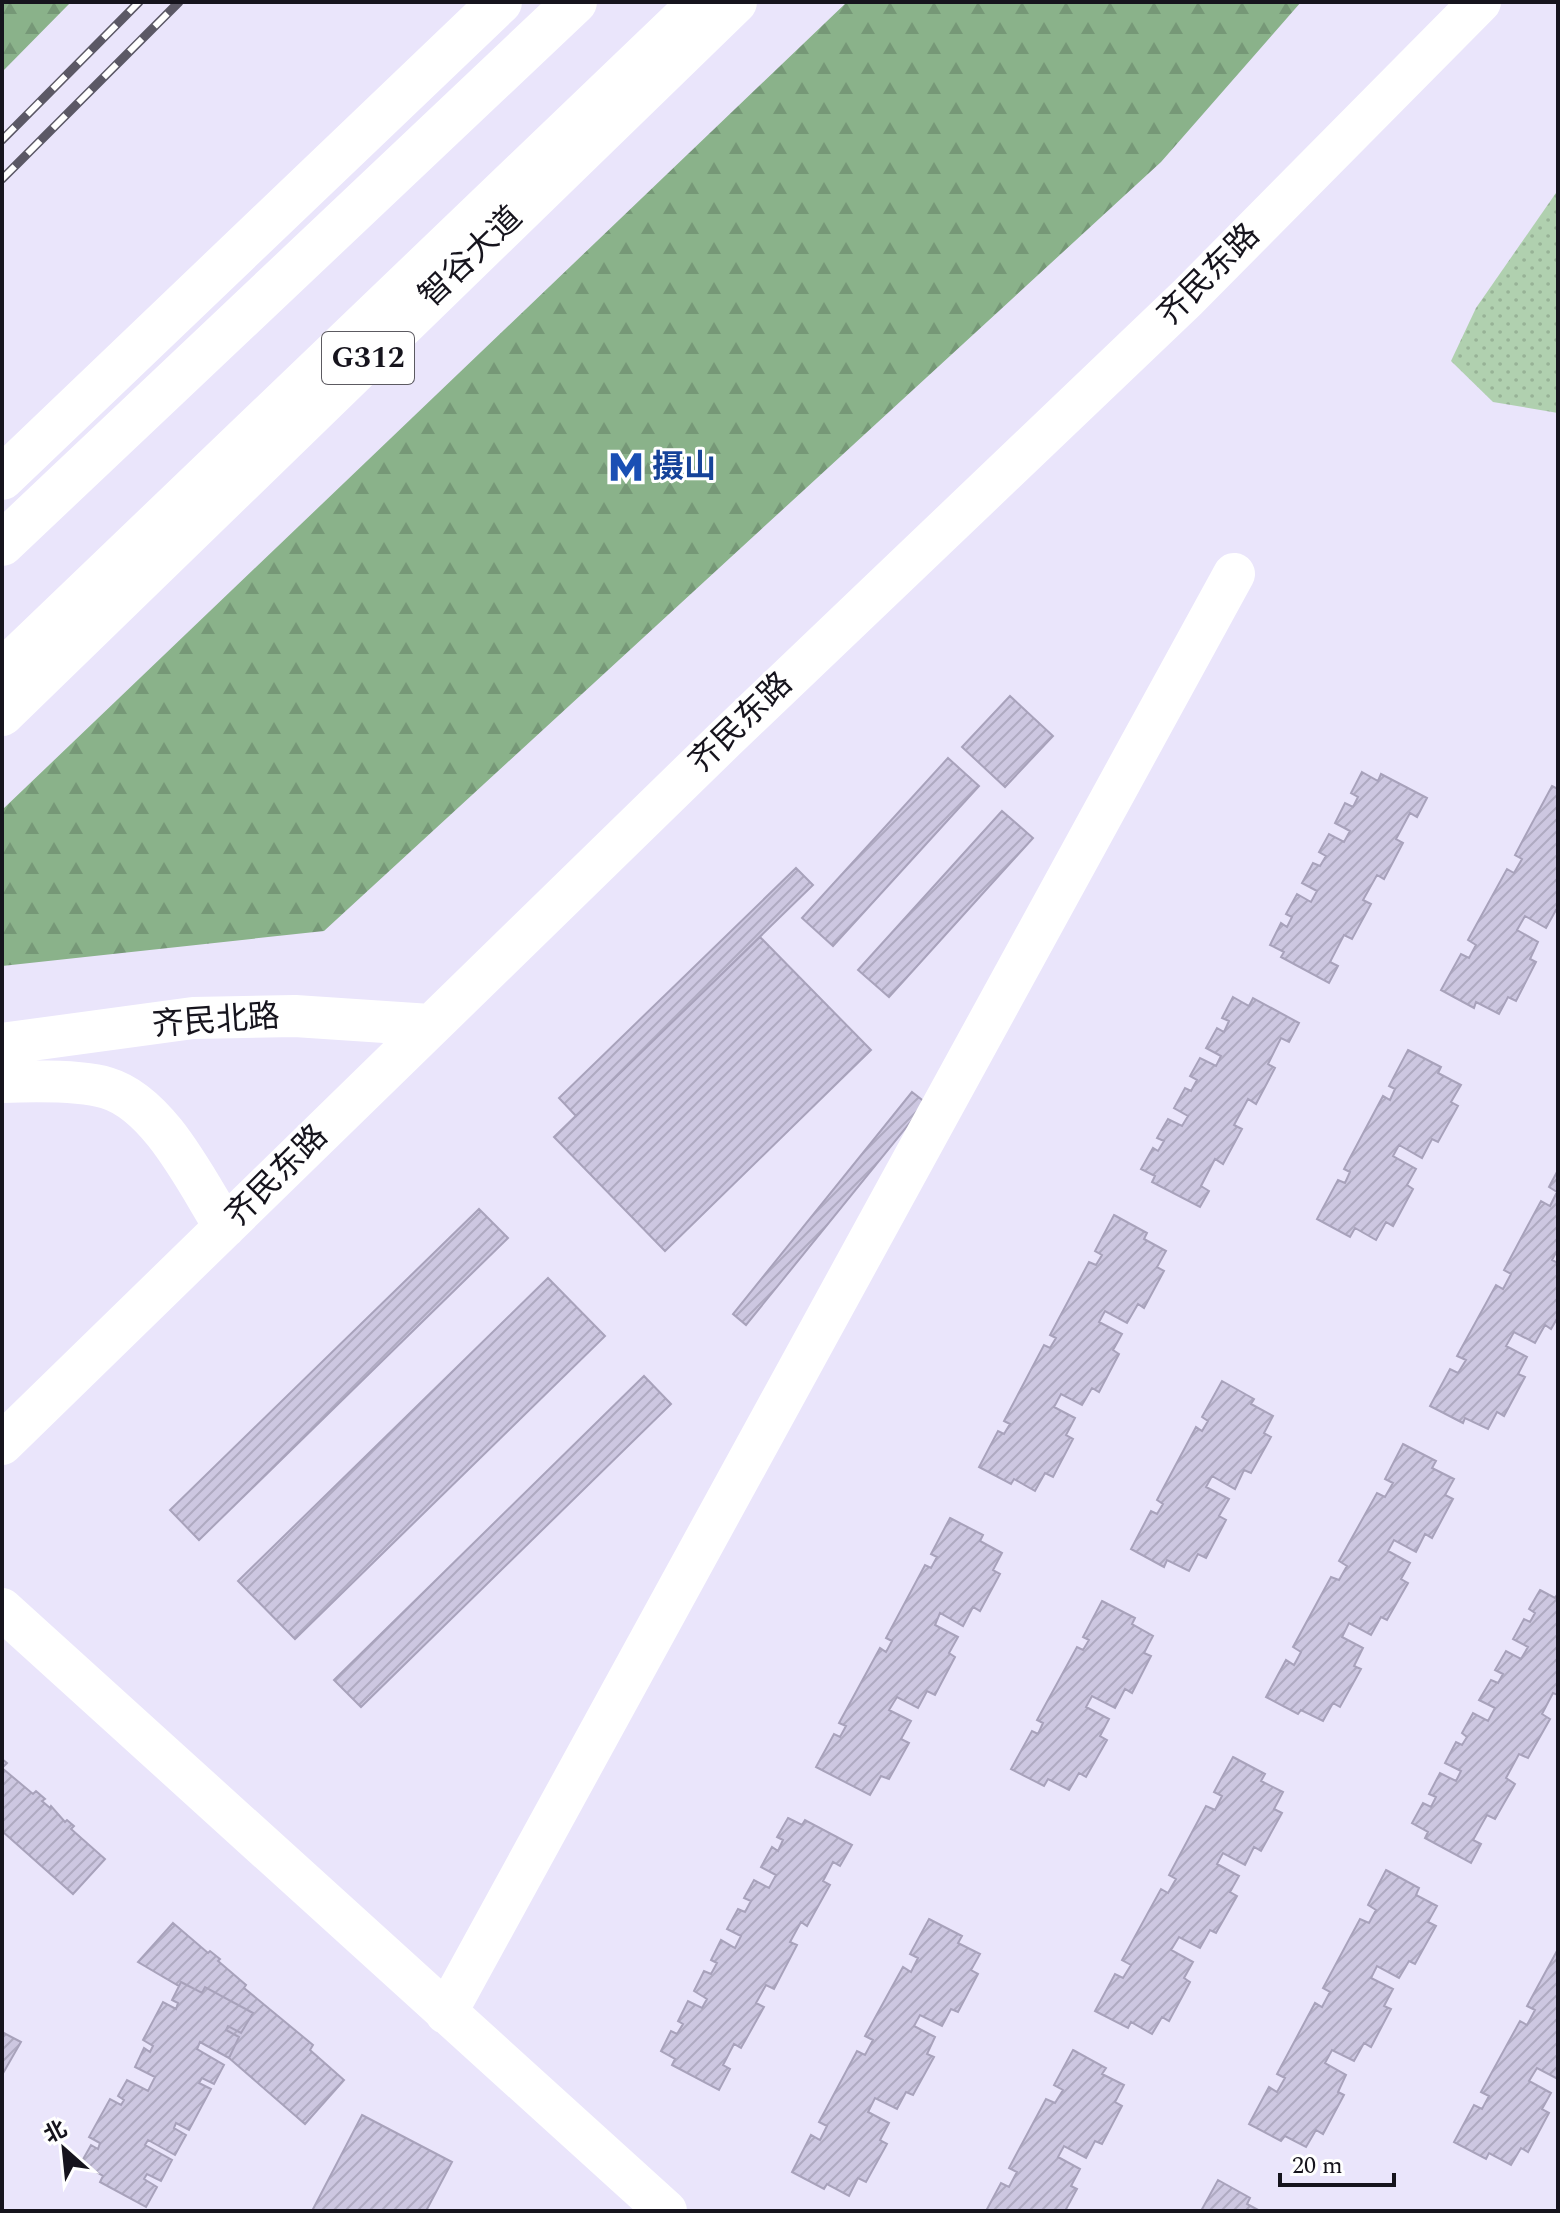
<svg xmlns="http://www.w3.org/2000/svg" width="1560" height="2213" viewBox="0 0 1560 2213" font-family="Spectral,'Noto Sans SC',serif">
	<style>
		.grass { fill: url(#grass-dots) }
		.forest { fill: url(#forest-firs) }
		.building { fill: url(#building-hatch); stroke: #a8a2bb; stroke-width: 2 }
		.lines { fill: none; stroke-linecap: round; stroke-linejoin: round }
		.minor { stroke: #fff; stroke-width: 42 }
		.major { stroke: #fff; stroke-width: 44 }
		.highway { stroke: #fff; stroke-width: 44 }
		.rail-casing { stroke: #5b5865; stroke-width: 9 }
		.rail { stroke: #fff; stroke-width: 6; stroke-dasharray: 18; stroke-linecap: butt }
		.labels { text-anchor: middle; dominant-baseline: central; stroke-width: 6; stroke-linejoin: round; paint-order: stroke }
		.shield { fill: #fff; stroke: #5c5a61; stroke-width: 2 }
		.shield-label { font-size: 30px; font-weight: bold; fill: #16141d }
		.street-label { font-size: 32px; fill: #16141d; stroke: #fff }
		.transit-label { font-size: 32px; font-weight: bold; fill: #164399; stroke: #fff; text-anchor: start }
	</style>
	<defs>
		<pattern id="grass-dots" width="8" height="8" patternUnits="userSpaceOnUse" patternTransform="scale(2)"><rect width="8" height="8" fill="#b0d0af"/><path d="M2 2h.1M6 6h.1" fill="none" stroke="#97b296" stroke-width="1.8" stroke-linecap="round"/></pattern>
		<pattern id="forest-firs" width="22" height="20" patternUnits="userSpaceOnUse" patternTransform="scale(2)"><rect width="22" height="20" fill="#8ab28a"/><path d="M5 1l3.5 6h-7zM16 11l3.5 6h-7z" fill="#769877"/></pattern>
		<pattern id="building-hatch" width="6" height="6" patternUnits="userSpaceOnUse" patternTransform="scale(2)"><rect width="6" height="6" fill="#cdc7e1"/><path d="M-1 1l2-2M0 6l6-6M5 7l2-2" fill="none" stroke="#afaac1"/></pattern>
	</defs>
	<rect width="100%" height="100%" fill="#eae5fb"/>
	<!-- grass -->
	<path class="grass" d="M1558,190V413L1493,402L1451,361L1476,308Z"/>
	<!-- forest -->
	<path class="forest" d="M2,2H71L2,72Z
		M847,2H1301L1161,162L324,931L2,966V810Z"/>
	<!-- building -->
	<path class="building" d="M1010,696L1053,736L1005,787L962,747Z
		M948,758L979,786L833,946L802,918Z
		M1362,772L1378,781L1381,774L1427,798L1417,817L1410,813L1396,839L1403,843L1384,879L1377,875L1363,900L1371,904L1352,939L1344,935L1330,962L1338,966L1329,983L1281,957L1284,952L1270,945L1281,923L1287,927L1292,917L1286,914L1297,894L1311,902L1317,891L1302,883L1313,863L1320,866L1326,856L1319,852L1329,834L1344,842L1350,831L1335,823L1345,803L1353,807L1358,797L1351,793Z
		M1552,786L1558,789V911L1556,910L1546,928L1525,916L1517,930L1538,942L1530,959L1536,962L1516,1001L1508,997L1499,1014L1476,1002L1474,1008L1441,990L1461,954L1469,958L1476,945L1468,940L1507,869L1514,873L1522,859L1515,855Z
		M1002,811L1033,838L889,997L858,970Z
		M796,868L813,885L576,1116L559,1098Z
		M760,937L871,1050L665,1251L554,1137Z
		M1233,997L1249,1006L1253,998L1299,1023L1289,1042L1281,1038L1268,1064L1275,1068L1256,1104L1248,1099L1234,1125L1242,1129L1223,1164L1215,1159L1201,1186L1209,1191L1200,1207L1152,1182L1155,1176L1141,1169L1153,1148L1158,1151L1164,1141L1157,1138L1168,1119L1182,1126L1188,1116L1174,1108L1185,1088L1191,1091L1197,1080L1190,1076L1200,1058L1216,1066L1221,1056L1206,1048L1217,1028L1224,1032L1229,1021L1222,1018Z
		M1408,1050L1441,1067L1438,1073L1461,1085L1451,1102L1458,1106L1438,1142L1432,1139L1422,1158L1399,1145L1393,1156L1416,1169L1407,1185L1413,1189L1393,1226L1386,1222L1376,1240L1355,1228L1350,1237L1317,1219L1338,1180L1345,1183L1350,1172L1344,1169L1383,1096L1390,1100L1395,1089L1389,1086Z
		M912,1092L926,1103L746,1325L733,1314Z
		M1558,1170V1249L1552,1260L1558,1263V1317L1551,1329L1545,1325L1535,1343L1514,1332L1506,1346L1527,1357L1518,1374L1525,1377L1504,1416L1497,1412L1488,1429L1465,1418L1463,1423L1430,1406L1450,1369L1458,1373L1466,1360L1457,1356L1496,1285L1503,1289L1511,1274L1504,1270L1541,1201L1550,1206L1557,1192L1549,1187Z
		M479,1209L508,1238L199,1540L170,1510Z
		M1114,1215L1147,1233L1144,1239L1166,1251L1157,1267L1164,1271L1144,1308L1138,1304L1127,1323L1105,1311L1099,1322L1122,1334L1113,1350L1119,1354L1099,1392L1092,1388L1082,1405L1061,1394L1054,1407L1075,1418L1066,1435L1073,1439L1053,1477L1045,1473L1035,1491L1014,1479L1011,1484L979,1467L998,1431L1004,1434L1010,1424L1004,1421L1044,1345L1050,1348L1056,1338L1050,1335L1089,1262L1096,1265L1102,1255L1095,1251Z
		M548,1278L605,1336L295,1639L238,1581Z
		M644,1376L671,1404L361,1707L334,1680Z
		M1222,1381L1254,1399L1251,1404L1273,1416L1264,1433L1271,1437L1251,1473L1244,1470L1235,1489L1212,1476L1206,1487L1229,1499L1219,1516L1226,1520L1206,1558L1198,1554L1189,1571L1167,1560L1164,1567L1131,1549L1151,1511L1157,1514L1163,1504L1157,1500L1196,1427L1202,1431L1208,1421L1202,1417Z
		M1403,1444L1436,1461L1432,1468L1454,1479L1445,1495L1453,1499L1432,1538L1425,1534L1416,1552L1394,1540L1388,1551L1410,1563L1401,1579L1408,1583L1387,1620L1381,1617L1371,1635L1349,1623L1342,1637L1363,1648L1354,1666L1361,1669L1340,1707L1333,1703L1323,1721L1301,1710L1298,1714L1266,1697L1286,1660L1294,1665L1301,1652L1293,1647L1331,1577L1339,1580L1347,1566L1339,1561L1377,1493L1385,1497L1393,1483L1385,1479Z
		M950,1518L983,1535L980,1541L1002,1553L993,1570L1000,1574L980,1611L973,1607L963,1626L940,1613L935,1625L958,1637L949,1653L955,1657L935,1695L927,1691L918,1708L897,1697L889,1710L911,1721L901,1739L909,1743L889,1779L881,1776L870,1795L816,1767L834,1734L840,1737L846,1726L839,1723L880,1648L886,1652L892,1641L886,1638L925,1565L931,1568L937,1557L931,1554Z
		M1540,1590L1555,1598L1558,1593V1695L1553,1693L1542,1714L1550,1719L1528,1758L1519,1754L1506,1778L1515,1784L1495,1819L1487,1815L1473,1840L1481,1844L1471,1863L1425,1838L1428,1832L1412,1823L1423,1803L1431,1807L1436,1797L1429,1794L1440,1773L1456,1781L1461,1771L1445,1763L1456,1742L1462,1745L1467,1737L1462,1733L1473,1713L1488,1721L1495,1708L1479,1700L1491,1680L1498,1683L1503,1674L1495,1670L1506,1651L1521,1659L1528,1647L1513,1639L1524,1619L1530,1622L1535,1613L1529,1609Z
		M1102,1601L1135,1618L1132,1624L1153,1636L1144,1653L1151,1656L1132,1693L1125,1689L1115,1708L1092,1696L1086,1707L1109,1719L1100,1736L1107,1740L1086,1777L1079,1773L1069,1790L1048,1779L1044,1786L1011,1769L1032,1731L1038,1734L1043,1723L1037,1720L1077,1647L1083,1650L1089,1640L1083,1637Z
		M1233,1757L1265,1774L1261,1781L1283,1792L1274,1809L1282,1813L1261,1851L1254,1847L1245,1865L1223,1853L1217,1864L1239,1876L1230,1892L1237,1896L1216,1933L1210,1930L1200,1948L1179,1937L1171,1950L1193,1962L1184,1978L1190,1982L1169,2021L1162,2017L1152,2034L1131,2022L1128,2028L1095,2011L1115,1974L1123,1978L1131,1965L1122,1960L1161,1889L1168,1893L1176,1879L1169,1875L1206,1806L1215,1810L1222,1796L1214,1792Z
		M2,1759L7,1763L2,1768L33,1794L36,1791L45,1799L42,1801L50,1808L51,1806L65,1822L67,1820L74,1826L71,1829L105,1859L73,1894L2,1831Z
		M788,1818L802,1825L805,1820L852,1845L840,1866L833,1862L823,1881L830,1885L807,1926L801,1922L790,1942L797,1945L774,1989L766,1985L756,2003L764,2007L741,2048L734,2044L723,2065L730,2069L719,2090L672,2065L675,2059L661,2051L671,2031L677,2034L683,2024L678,2021L688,2001L702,2008L707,1999L694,1991L704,1971L711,1974L717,1963L711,1960L721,1940L735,1948L741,1936L727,1929L738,1909L745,1912L751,1901L744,1898L754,1880L769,1888L776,1875L761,1867L772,1847L778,1851L783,1840L777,1837Z
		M1386,1870L1419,1888L1416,1895L1437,1906L1428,1922L1436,1926L1415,1964L1409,1961L1399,1978L1377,1966L1371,1978L1393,1989L1384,2006L1391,2009L1371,2047L1364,2043L1354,2061L1332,2050L1325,2063L1346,2075L1338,2092L1344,2095L1323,2134L1316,2130L1306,2147L1285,2136L1281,2141L1249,2124L1269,2087L1277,2092L1285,2078L1277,2074L1315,2003L1322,2007L1330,1992L1323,1988L1360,1919L1369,1923L1376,1910L1368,1905Z
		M929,1919L962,1936L958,1943L980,1954L971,1970L978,1974L958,2012L951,2009L942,2026L920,2015L914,2026L935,2037L927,2054L934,2057L913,2095L906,2092L897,2109L875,2098L868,2112L889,2123L880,2140L887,2144L866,2182L858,2178L849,2196L827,2184L824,2189L792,2172L811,2135L820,2140L827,2126L819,2122L857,2051L865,2055L873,2040L865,2036L903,1967L911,1972L918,1958L910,1954Z
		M173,1923L208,1953L210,1951L220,1959L218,1961L246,1985L244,1988L313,2045L310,2050L344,2080L305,2124L229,2058L239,2037L226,2030L228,2026L241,2033L253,2013L205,1987L202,1993L181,1982L179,1986L138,1962Z
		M1558,1949V2079L1537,2068L1529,2081L1551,2093L1542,2109L1549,2113L1528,2152L1521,2148L1511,2165L1489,2153L1486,2159L1454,2142L1474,2105L1482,2109L1489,2096L1481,2092L1520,2021L1527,2025L1535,2010L1527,2006Z
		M181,1982L202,1993L205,1987L253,2013L241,2033L228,2026L226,2030L239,2037L229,2058L200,2042L197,2049L224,2065L214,2084L202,2078L199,2083L211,2089L189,2130L176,2123L174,2128L186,2135L175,2155L148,2140L145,2145L172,2160L161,2181L147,2174L144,2179L157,2187L146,2207L100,2182L103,2176L81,2163L91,2145L98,2149L100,2143L89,2137L110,2099L121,2105L124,2100L118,2096L127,2080L148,2091L155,2077L135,2067L144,2048L150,2052L153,2046L143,2040L163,2002L176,2009L178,2003L172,2000Z
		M2,2032L21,2042L2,2075Z
		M1073,2050L1106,2068L1102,2074L1124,2085L1115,2102L1122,2106L1102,2144L1095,2141L1086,2158L1064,2146L1058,2157L1080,2169L1071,2186L1077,2189L1065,2211H986L1001,2183L1009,2187L1017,2172L1009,2168L1046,2099L1055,2103L1063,2090L1054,2085Z
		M362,2115L452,2162L426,2211H312Z
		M1218,2180L1250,2198L1247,2204L1260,2211H1201Z"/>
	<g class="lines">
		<!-- minor -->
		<path class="minor" d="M2,1044L193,1018L295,1016L430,1025
			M2,1082C30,1081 81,1080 107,1088C160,1104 197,1183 225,1227
			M2,1444L724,740L1187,298L1480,2
			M2,1609L666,2211
			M446,2013L1234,574"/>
		<!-- major -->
		<path class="major" d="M2,478L500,2
			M2,714L735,2"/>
		<!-- highway -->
		<path class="highway" d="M2,544L575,2
			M2,672L701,2"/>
		<!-- rail casing -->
		<g class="rail-casing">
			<path id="rail" d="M2,140L139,2
				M2,179L179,2"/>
		</g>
		<!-- rail -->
		<use href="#rail" class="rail"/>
	</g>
	<!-- icons -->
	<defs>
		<g id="metro-bare" transform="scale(2.76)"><path d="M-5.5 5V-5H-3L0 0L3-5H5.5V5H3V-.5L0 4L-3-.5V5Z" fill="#1a4fb4" stroke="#fff" stroke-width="2.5" paint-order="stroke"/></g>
	</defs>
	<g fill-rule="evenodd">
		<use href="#metro-bare" x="626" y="467"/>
	</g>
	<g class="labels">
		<!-- shield labels -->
		<rect class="shield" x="322" y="332" width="92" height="52" rx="6"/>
		<g class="shield-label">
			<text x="368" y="358">G312</text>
		</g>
		<!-- street labels -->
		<g class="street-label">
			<text transform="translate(471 257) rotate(-44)">智谷大道</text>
			<text transform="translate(1209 275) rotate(-45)">齐民东路</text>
			<text transform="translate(741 723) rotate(-44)">齐民东路</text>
			<text transform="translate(216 1021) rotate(-4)">齐民北路</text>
			<text transform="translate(277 1176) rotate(-45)">齐民东路</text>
		</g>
		<!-- transit labels -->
		<g class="transit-label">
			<text x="652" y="467">摄山</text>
		</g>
	</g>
	<!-- border -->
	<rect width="1560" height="2213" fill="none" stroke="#16141d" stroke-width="8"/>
	<!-- north arrow -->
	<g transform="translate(64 2149) rotate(333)" stroke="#ffffff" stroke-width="6" paint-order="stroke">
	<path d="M0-6L14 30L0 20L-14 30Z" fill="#16141d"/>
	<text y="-12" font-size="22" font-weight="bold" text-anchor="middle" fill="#16141d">北</text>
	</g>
	<!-- scale -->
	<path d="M1280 2173v12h114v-12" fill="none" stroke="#16141d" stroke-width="4"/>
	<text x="1292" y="2173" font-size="24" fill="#16141d" stroke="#ffffff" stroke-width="6" paint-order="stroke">20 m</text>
</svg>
